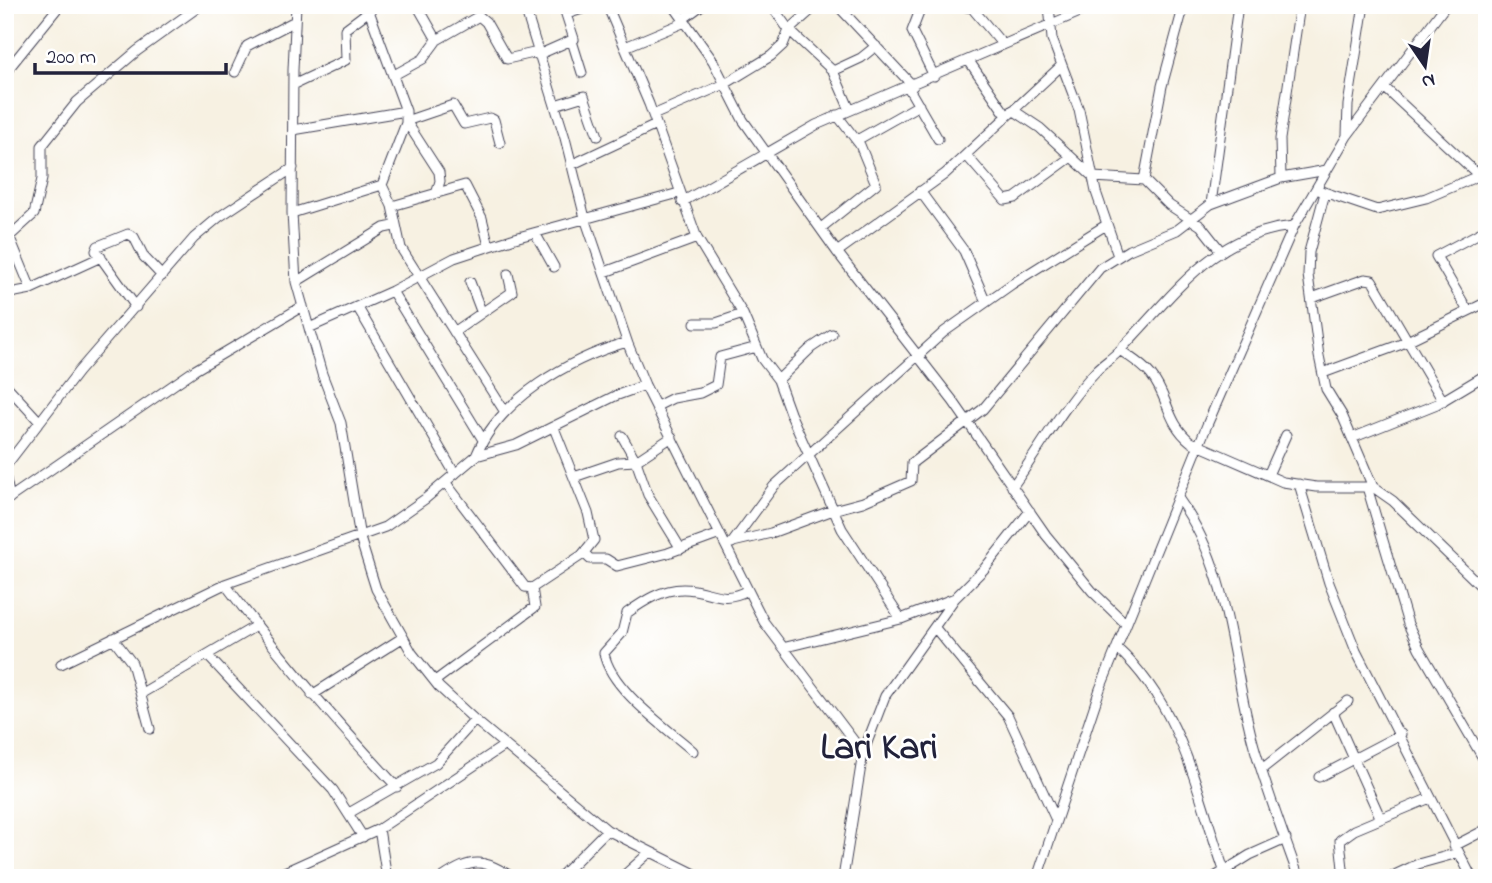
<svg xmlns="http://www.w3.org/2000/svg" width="1492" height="883" viewBox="0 0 1492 883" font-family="'Indie Flower',sans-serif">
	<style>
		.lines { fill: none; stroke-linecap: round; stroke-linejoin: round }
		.minor-casing { stroke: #424154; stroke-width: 11 }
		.minor { stroke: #fff; stroke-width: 9 }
		.labels { text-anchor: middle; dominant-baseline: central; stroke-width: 5; stroke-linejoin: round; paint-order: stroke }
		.district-label { font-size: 37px; font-weight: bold; fill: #22223b; stroke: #fff }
	</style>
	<rect width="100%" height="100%" fill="#fff"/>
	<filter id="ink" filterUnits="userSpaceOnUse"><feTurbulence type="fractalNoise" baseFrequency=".0143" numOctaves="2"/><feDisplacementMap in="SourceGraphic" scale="14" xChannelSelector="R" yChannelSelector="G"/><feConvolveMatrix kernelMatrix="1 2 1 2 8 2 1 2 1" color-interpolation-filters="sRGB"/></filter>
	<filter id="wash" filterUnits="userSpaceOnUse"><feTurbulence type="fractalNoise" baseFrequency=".00686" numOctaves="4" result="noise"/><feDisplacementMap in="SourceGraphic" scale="28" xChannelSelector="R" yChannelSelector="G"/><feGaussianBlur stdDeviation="1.57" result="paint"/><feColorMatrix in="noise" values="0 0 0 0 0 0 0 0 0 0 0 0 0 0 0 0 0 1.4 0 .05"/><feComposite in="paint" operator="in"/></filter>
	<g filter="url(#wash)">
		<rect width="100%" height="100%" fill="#f7f1e2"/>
	</g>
	<g filter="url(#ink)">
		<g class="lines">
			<!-- minor casing -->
			<g class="minor-casing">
				<path id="minor" d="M296,5L293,70L292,213L296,282L322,374L341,423L360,538L376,589L412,653L439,687L475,720L607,830L703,878
					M417,5L437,40
					M524,5L565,138L585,218L628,344L645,385L764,622L863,753
					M607,5L649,104L697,238L743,314L762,359L778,380L790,413L842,529L901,619
					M673,5L713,61L743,120L837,252L953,401L1046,535L1092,591L1126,624
					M771,5L789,30L833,71L850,110
					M837,5L913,86
					M922,5L912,31L934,76
					M958,5L972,8L1003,45
					M1049,5L1052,39L1079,110L1096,192L1118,256
					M567,14L594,5
					M683,19L702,5
					M572,41L582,73
					M625,47L685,22
					M538,55L574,39L563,5
					M969,61L1007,116
					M833,71L861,58L876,46
					M235,72L247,46L295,21
					M5,73L60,5
					M394,75L423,59L437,40L479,16L486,22L507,59L538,52
					M293,85L346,60L345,29L369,11L406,111V123L382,185L392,206L401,248L505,412
					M908,87L938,139
					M1384,87L1487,183
					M555,105L584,96L598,136
					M1013,110L1040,128L1093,177L1144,180L1169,205L1201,226L1220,250
					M653,115L725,84L771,56L783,45L789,30L817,5
					M293,130L406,111
					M1347,135L1348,105L1364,5
					M857,140L919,105
					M966,155L1005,200L1015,198L1071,157
					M571,165L656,125
					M1281,178L1280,139L1300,5
					M1144,180L1162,86L1184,5
					M437,191L440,181L439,172L406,121L453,105L464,124L490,118L494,120L500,143
					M920,191L964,251L986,302
					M1321,191L1377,210L1426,198L1478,176
					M1325,193L1309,252L1308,275L1319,356L1326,389L1342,415L1373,487
					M682,202L816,125L1096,5
					M1211,204L1238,5
					M392,206L465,185L482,218L489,246
					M292,213L382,185
					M5,226L31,289
					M821,228L876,184L860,145L837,115
					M535,233L554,267
					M10,236L34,214L42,179V146L77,102L137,51L201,5
					M837,252L945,174L1062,65
					M605,272L697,238
					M296,282L384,228L394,226
					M470,282L481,311
					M392,291L483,440
					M5,294L31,289L101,257
					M1312,298L1365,279L1372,280L1443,401
					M136,307L96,251L98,246L128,234L134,237L144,257L162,276
					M358,308L455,474
					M1468,311L1436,256L1487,229
					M695,323H716L743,314
					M309,328L392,291L454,258L515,238L679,193
					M454,332L512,292L508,274
					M1120,350C1131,358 1143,365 1151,375C1169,397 1166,422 1191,442L1283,482L1316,487H1373L1393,501L1487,592
					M1323,373L1399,345L1487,302
					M778,380L811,348L832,334
					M5,384L38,420
					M657,406L673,398L700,393L716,385L720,357L757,347
					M622,436L636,461L648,495L681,549
					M1352,438L1437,404L1487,374
					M476,456C499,399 569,359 627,342
					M5,467L78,372L194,238L219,217L293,168
					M5,475L10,498
					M1268,475L1286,435
					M574,477L618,462L636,461L672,437
					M446,483L525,587L532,588L582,555L594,540L588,513L554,428
					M1299,484L1329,583L1356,651L1472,878
					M1012,487C1040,449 1064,404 1097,370C1104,363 1114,357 1121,349C1173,296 1213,233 1294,226
					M1367,487L1408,624L1419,648L1487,765
					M1178,498C1232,572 1230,662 1254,746C1267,791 1283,834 1299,878
					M5,501L195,370L303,306
					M733,542L771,533L833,510L863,502L911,481L912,463L983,409L1100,268L1129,250L1177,230L1211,204L1281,178L1327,170
					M732,543L774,486L944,332L1012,284L1106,225
					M584,553L590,559H606L617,566L668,553L720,534
					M225,584C278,655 336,722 397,787
					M935,628L1008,716L1056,820
					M113,638L132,663L150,729
					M786,647L901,619L955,598
					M1117,648C1182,707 1196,790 1224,870
					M207,655L333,790L363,837
					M61,664L225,584L385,527L425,499L476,456L516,445L615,396L645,385
					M435,681L535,607L532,588
					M142,693L254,627
					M312,695L402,638
					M1333,712L1380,817
					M693,751C667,728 610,689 604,653L622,633L627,613C644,601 662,589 683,589C711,589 720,605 748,590
					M1262,769L1348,701
					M1319,777L1401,734
					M349,813L436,763L475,720
					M379,829L387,878
					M1454,846L1487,829
					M271,878L379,829L505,745
					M442,878C473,857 483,859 514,878
					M559,878L607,830
					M621,878L650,852
					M843,878L863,753L885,696L955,598L984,569L1030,511
					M1037,878L1100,689L1207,425L1294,226L1347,136L1446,5
					M1213,878L1250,855L1286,839
					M1344,878L1340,840L1354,830L1430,798
					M1388,878L1418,864L1458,853"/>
			</g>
			<!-- minor -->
			<use href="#minor" class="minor"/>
		</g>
	</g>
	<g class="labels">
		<!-- district labels -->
		<g class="district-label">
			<text x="879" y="749">Lari Kari</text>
		</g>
	</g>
	<!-- margin -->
	<rect width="1492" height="883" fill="none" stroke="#fff" stroke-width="28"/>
	<!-- north arrow -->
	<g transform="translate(1425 66) rotate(167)" stroke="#ffffff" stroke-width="5" paint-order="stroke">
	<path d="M0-5L12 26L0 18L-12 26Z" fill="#22223b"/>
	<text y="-10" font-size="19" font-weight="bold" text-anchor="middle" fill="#22223b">N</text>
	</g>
	<!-- scale -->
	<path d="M35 63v10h191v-10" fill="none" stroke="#22223b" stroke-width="3.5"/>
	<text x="46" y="63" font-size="21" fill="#22223b" stroke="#ffffff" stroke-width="5" paint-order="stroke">200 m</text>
</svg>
